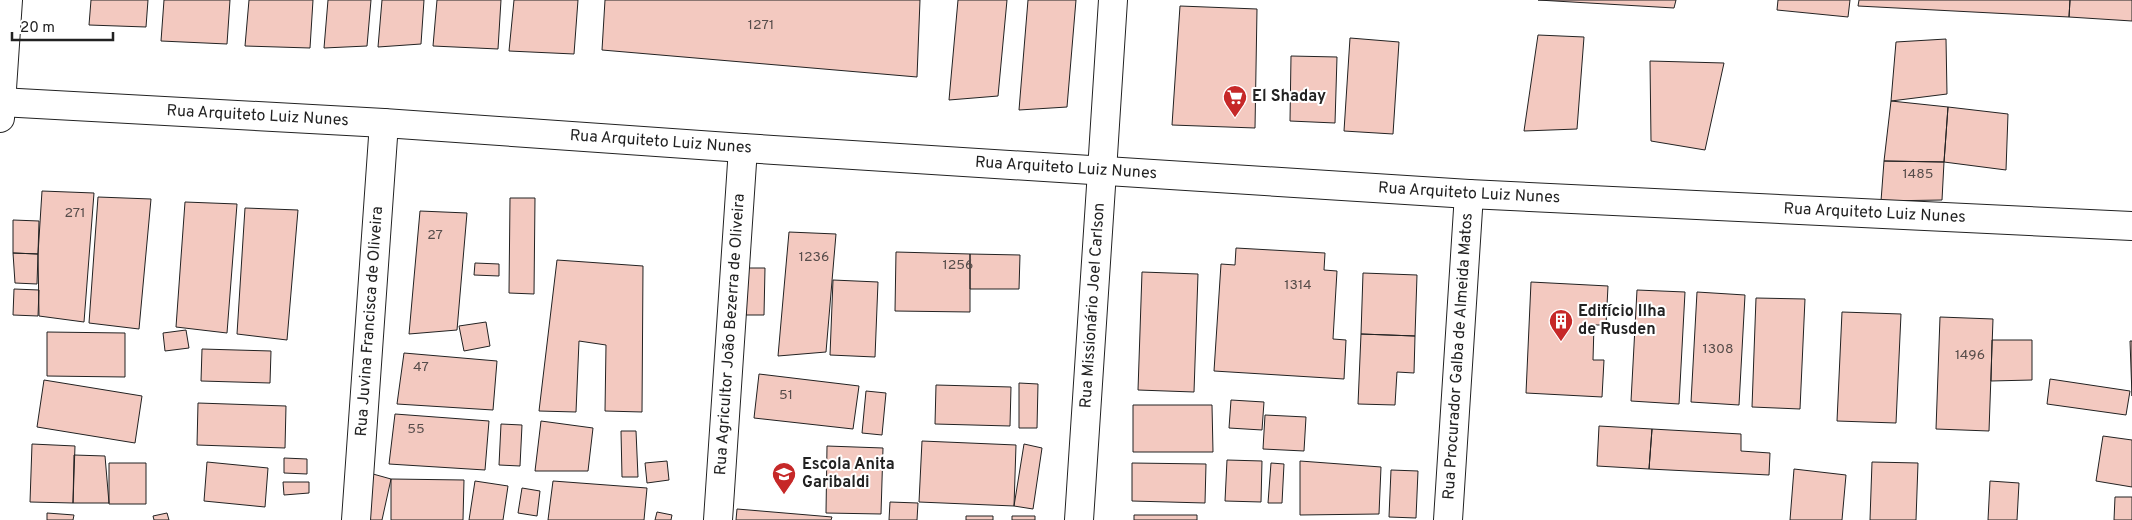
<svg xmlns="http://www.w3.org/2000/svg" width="2132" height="520" viewBox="0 0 2132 520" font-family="Overpass,sans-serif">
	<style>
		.building { fill: #f3c9c0; stroke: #222 }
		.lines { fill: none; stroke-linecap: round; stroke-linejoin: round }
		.minor-casing { stroke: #222; stroke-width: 30 }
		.major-casing { stroke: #222; stroke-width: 30 }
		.minor { stroke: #fff; stroke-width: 28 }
		.major { stroke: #fff; stroke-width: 28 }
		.labels { text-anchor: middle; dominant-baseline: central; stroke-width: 4; stroke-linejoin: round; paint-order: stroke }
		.number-label { font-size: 14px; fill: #564c4a }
		.poi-label { font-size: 16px; font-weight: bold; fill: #222; stroke: #fff; text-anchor: start }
		.street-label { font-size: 16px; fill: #222; stroke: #fff }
	</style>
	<rect width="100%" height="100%" fill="#fff"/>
	<!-- building -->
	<path class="building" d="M91,0H148L146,27L89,25Z
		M164,0H230L227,44L161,41Z
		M249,0H313L310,48L245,46Z
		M328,0H371L367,46L324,48Z
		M382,0H424L421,44L378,47Z
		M437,0H501L498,49L433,46Z
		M514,0H578L574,54L509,51Z
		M605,0H920L917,77L602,50Z
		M958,0H1007L998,96L949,100Z
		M1028,0H1076L1067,107L1019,110Z
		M1538,0H1676L1674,8Z
		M1778,0H1850L1848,17L1777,10Z
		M1859,0H2070L2069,17L1858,6Z
		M2070,0H2132V21L2069,17Z
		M1180,6L1257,9L1255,128L1172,125Z
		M1538,35L1584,37L1577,129L1524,131Z
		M1350,38L1399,42L1393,134L1344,131Z
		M1946,39L1947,94L1891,101L1896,42Z
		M1291,56L1337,57L1335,123L1290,121Z
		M1650,61L1724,63L1705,150L1651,141Z
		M1891,101L1948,107L1944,162L1884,161Z
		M1948,107L2008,114L2006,170L1944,162Z
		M1884,161L1944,162L1942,200L1881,201Z
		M42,191L94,193L84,322L39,316L38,254Z
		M98,197L151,199L139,329L89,323Z
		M510,198H535L534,294L509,293Z
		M185,202L237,204L227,333L176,327Z
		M245,208L298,210L287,340L237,334Z
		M420,211L467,213L457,330L409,334Z
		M13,220L39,221L38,254L13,253Z
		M789,232L836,234L826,352L778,356Z
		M1236,248L1325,253L1324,270L1337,271L1333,339L1346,340L1344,379L1214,371L1221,264L1235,265Z
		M896,252L970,254V312L895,311Z
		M13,253L38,254L37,284L15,283Z
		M970,254L1020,255L1019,289H970Z
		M557,260L643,266L642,412L605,411L606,345L579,341L576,412L539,411Z
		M475,263L499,264V276L474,275Z
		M747,268H765L764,315H746Z
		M1142,272L1198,274L1194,392L1138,390Z
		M1363,273L1417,275L1415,336L1361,334Z
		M833,280L878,282L875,357L830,355Z
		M1531,282L1608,286L1606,325H1594L1593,360H1604L1602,397L1526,393Z
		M14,289L39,290L38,316L13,315Z
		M1637,290L1685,292L1679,404L1631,401Z
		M1697,292L1745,295L1739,405L1691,402Z
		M1756,298L1805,299L1800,409L1752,407Z
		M1842,312L1901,314L1896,423L1837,421Z
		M1940,317L1993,319L1989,431L1936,429Z
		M486,322L490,346L464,351L459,326Z
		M186,330L189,348L165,351L163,333Z
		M47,332L125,333V377L47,376Z
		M1361,334L1415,336L1414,373L1397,372L1395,405L1358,404Z
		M1992,340H2032V380L1991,381Z
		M2130,341H2132V396Z
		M202,349L271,351L270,383L201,381Z
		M404,353L497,361L493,410L397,404Z
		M759,374L859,386L853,429L754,418Z
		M2050,379L2130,391L2126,415L2047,404Z
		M44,380L142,396L135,443L37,427Z
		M1019,383L1038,384L1037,428H1019Z
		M936,385L1011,387L1010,426L935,424Z
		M866,391L886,393L882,435L862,433Z
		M1231,400L1264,402L1262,430L1229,428Z
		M198,403L286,406L285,448L197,445Z
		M1133,405H1212L1213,452H1133Z
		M395,414L489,421L485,470L389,464Z
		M1265,415L1306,417L1304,451L1263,449Z
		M541,421L593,428L588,471H535Z
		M501,424L522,425L520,466L499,465Z
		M1599,426L1652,429L1649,469L1597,466Z
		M1652,429L1741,434V451L1770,453L1769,475L1649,469Z
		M621,431H636L638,477H622Z
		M2103,436L2132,440V487L2096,481Z
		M922,441L1016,445L1014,506L919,502Z
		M32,444L75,446L73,503L30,502Z
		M1024,444L1042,448L1033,509L1014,506Z
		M827,446L883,448L881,514L826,513Z
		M74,455L105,456L109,503H73Z
		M284,458L307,459V474L284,473Z
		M1227,460L1262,461L1261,502L1225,501Z
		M667,461L669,480L647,483L645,463Z
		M1300,461L1381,467L1379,514L1300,515Z
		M207,462L268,468L265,507L204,501Z
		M1872,462L1918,463L1916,520H1870Z
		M109,463H146V504H109Z
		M1132,463L1206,464L1205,503L1132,501Z
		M1271,463L1284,464L1282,503H1268Z
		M1794,469L1846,475L1842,520H1790Z
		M1391,470L1418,471L1416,518L1389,517Z
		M373,474L391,479L382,520H365Z
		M391,479L464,480L463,520H391Z
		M475,481L508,486L503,520H469Z
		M553,481L647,488L644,520H548Z
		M1990,481L2019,483L2017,520H1988Z
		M283,482H309V493L284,495Z
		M522,488L540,491L537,516L518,513Z
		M2115,497H2132V520H2114Z
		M890,502L918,503L917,520H889Z
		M737,509L832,517L831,520H736Z
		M657,512L672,515L671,520H655Z
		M47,513L74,515L73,520H47Z
		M167,513L169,520H154L153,516Z
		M1134,515H1197V520H1134Z
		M966,516H993V520H966Z
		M1012,516H1035V520H1012Z"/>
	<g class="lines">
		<!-- minor casing -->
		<g class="minor-casing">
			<g id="minor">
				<path d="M0,118L8,0"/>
				<path id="s1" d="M356,520L384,123"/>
				<path id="s2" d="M718,520L743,148"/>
				<path id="s3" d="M1079,520L1102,171"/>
				<path id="s4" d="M1448,520L1469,194"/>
			</g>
		</g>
		<!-- major casing -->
		<g class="major-casing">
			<g id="major">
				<path id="s5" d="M0,102L384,123L743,148L1469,194L2132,226"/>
				<path d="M1102,171L1113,0"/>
			</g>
		</g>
		<!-- minor -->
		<use href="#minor" class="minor"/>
		<!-- major -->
		<use href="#major" class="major"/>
	</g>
	<!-- icons -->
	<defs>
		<g id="supermarket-pin" transform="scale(1.25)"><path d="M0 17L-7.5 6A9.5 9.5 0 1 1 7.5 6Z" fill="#c62828" stroke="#fff"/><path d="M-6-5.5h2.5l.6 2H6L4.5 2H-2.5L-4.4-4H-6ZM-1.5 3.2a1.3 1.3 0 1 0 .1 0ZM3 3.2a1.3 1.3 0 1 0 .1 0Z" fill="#fff"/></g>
		<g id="building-pin" transform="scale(1.25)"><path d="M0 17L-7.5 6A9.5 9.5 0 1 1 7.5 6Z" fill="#c62828" stroke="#fff"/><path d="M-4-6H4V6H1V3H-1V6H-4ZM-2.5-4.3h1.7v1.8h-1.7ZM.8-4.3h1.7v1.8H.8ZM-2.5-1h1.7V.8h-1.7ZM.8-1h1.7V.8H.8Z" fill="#fff"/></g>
		<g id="school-pin" transform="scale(1.25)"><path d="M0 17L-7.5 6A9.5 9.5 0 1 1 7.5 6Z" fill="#c62828" stroke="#fff"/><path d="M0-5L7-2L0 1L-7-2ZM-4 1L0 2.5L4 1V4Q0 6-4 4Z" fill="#fff"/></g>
	</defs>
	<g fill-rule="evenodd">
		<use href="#supermarket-pin" x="1235" y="97"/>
		<use href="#building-pin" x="1561" y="321"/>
		<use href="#school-pin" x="784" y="474"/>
	</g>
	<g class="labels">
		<!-- number labels -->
		<g class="number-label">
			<text x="761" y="25">1271</text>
			<text x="1918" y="174">1485</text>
			<text x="75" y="213">271</text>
			<text x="435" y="235">27</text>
			<text x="814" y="257">1236</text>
			<text x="958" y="265">1256</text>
			<text x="1298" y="285">1314</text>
			<text x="1718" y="349">1308</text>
			<text x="1970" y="355">1496</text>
			<text x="421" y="367">47</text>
			<text x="786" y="395">51</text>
			<text x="416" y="429">55</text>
		</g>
		<!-- poi labels -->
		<g class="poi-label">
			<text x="1252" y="97">El Shaday</text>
			<text x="1578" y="312">Edifício Ilha<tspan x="1578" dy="18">de Rusden</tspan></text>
			<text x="802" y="465">Escola Anita<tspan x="802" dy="18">Garibaldi</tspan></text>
		</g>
		<!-- street labels -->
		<g class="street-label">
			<text stroke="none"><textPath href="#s5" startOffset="258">Rua Arquiteto Luiz Nunes</textPath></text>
			<text stroke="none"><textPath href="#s5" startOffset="662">Rua Arquiteto Luiz Nunes</textPath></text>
			<text stroke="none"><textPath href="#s5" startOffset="1068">Rua Arquiteto Luiz Nunes</textPath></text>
			<text stroke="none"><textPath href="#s5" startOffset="1472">Rua Arquiteto Luiz Nunes</textPath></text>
			<text stroke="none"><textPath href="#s5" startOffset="1878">Rua Arquiteto Luiz Nunes</textPath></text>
			<text stroke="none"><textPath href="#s3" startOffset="215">Rua Missionário Joel Carlson</textPath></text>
			<text stroke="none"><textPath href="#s1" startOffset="199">Rua Juvina Francisca de Oliveira</textPath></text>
			<text stroke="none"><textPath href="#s2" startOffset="186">Rua Agricultor João Bezerra de Oliveira</textPath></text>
			<text stroke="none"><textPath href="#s4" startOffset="164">Rua Procurador Galba de Almeida Matos</textPath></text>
		</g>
	</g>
	<!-- scale -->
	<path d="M12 32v8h101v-8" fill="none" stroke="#222222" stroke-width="2.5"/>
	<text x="20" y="32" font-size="15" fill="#222222" stroke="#ffffff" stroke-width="4" paint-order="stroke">20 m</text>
</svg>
